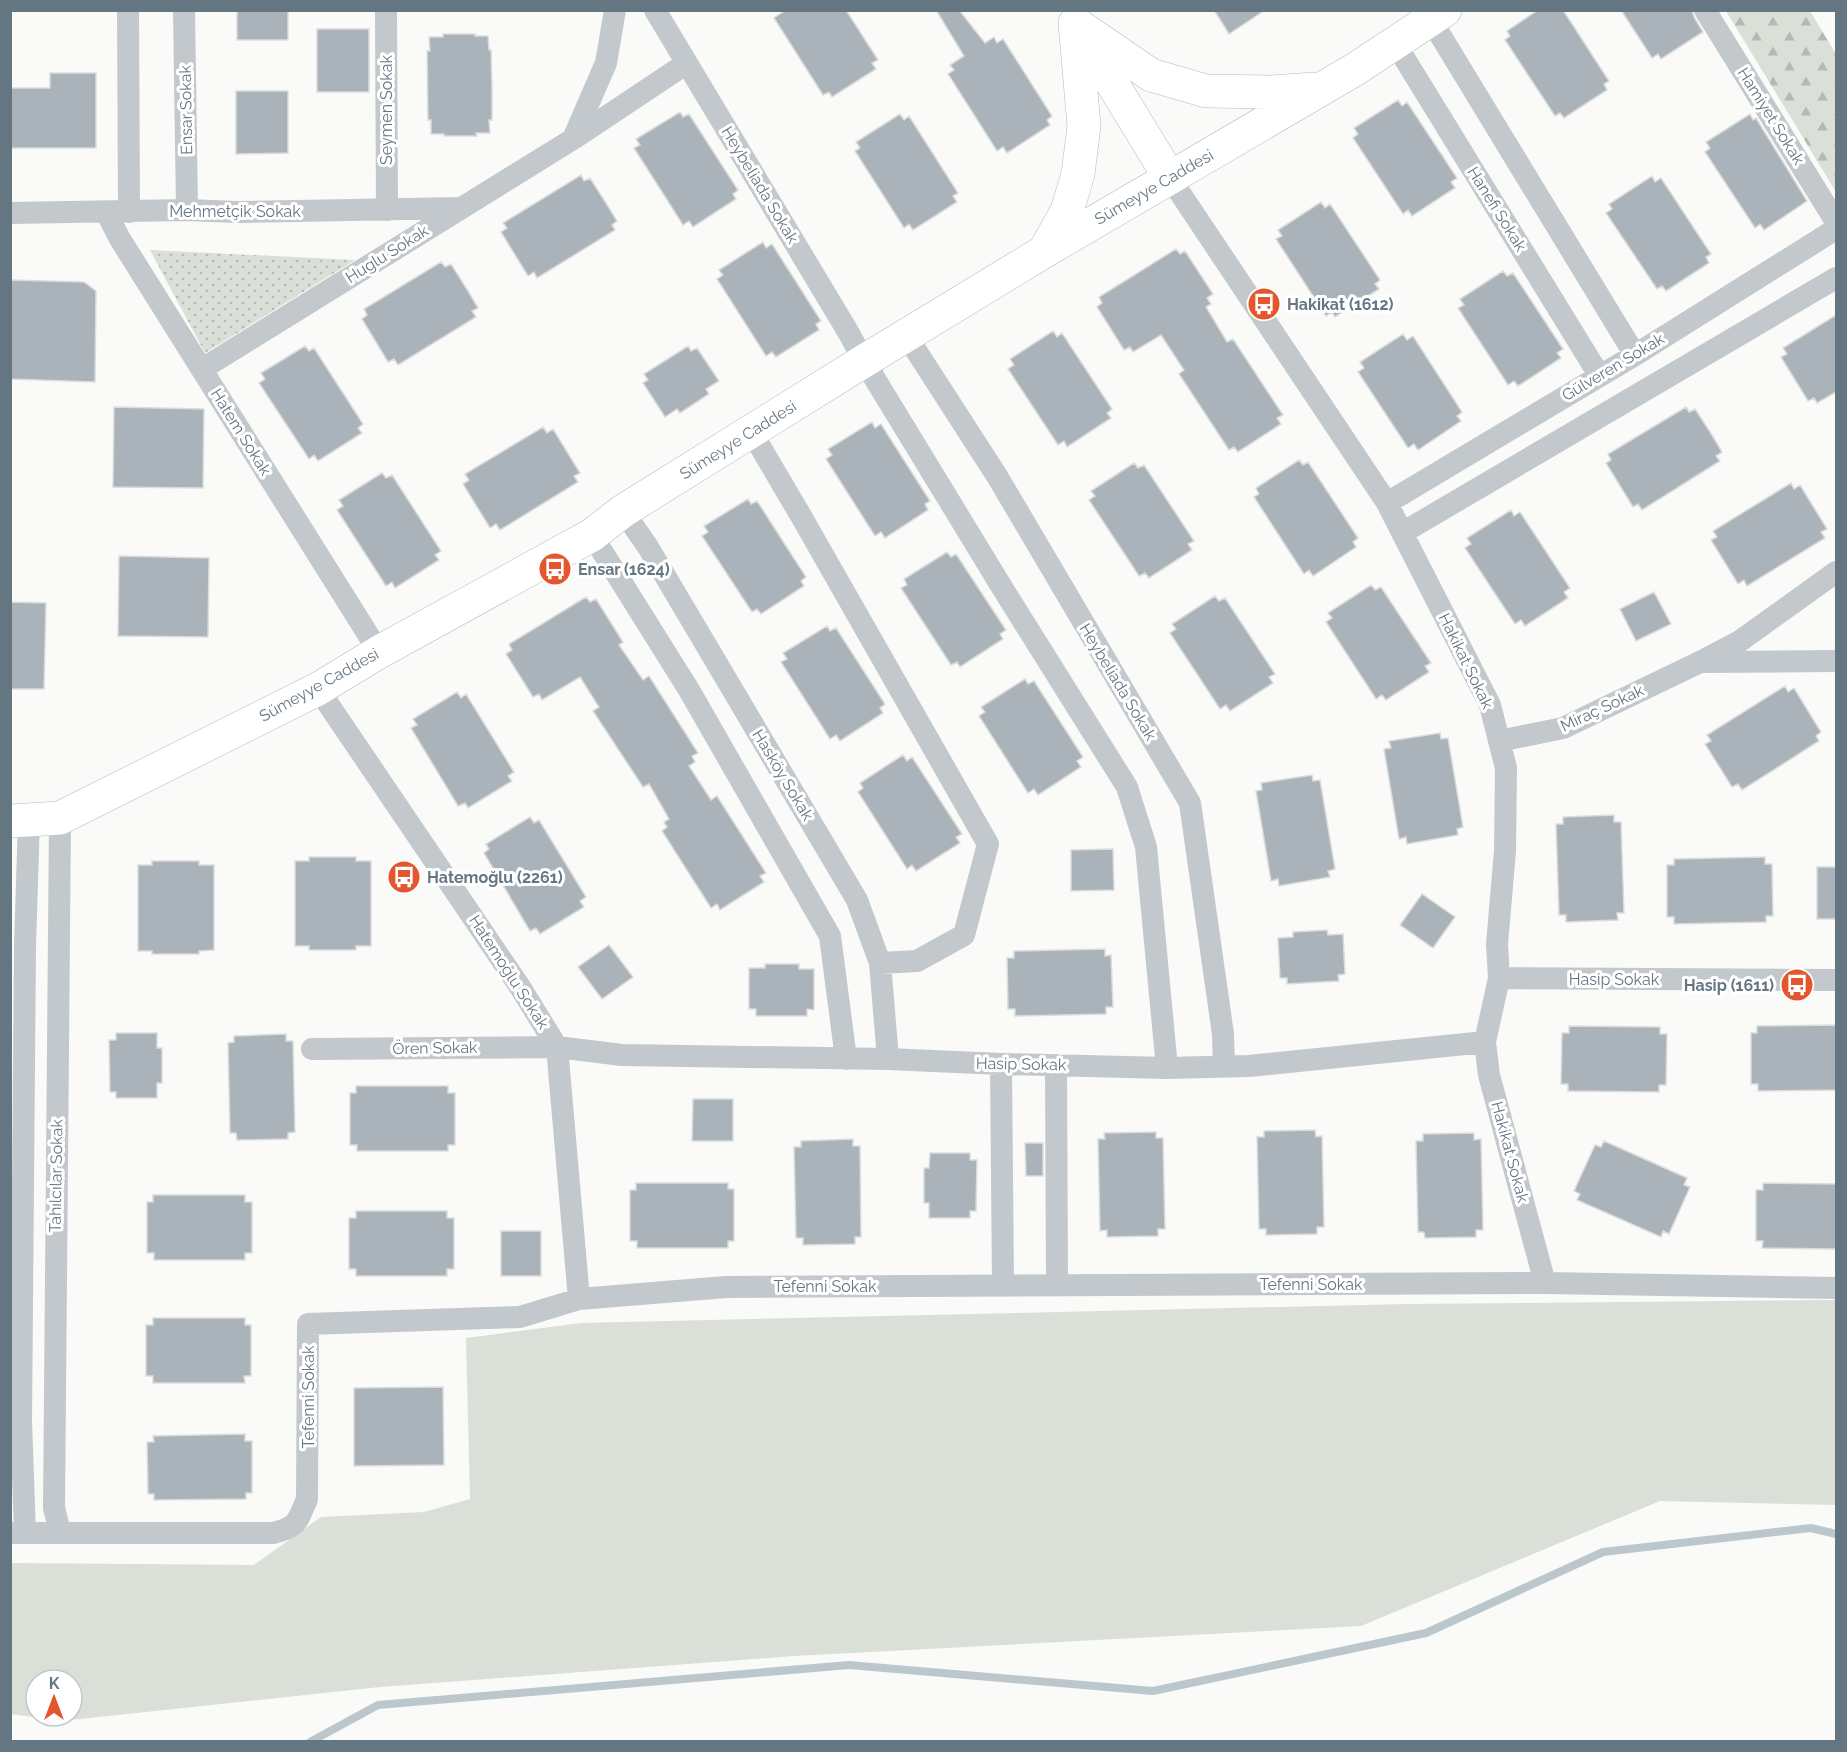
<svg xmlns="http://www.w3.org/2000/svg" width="1847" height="1752" viewBox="0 0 1847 1752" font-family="Raleway,sans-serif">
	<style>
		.grass { fill: url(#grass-dots) }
		.forest { fill: url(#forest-firs) }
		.park { fill: #dadfd7; fill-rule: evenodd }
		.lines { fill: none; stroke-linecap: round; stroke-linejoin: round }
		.stream { stroke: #bbc7cb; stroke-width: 8 }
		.building { fill: #aab3b9; stroke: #dcdcda; stroke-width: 1.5 }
		.secondary-casing { stroke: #b3babf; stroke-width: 34 }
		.street { stroke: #c3c8cc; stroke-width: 22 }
		.secondary { stroke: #fff; stroke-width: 33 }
		.labels { text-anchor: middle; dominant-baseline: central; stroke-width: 6; stroke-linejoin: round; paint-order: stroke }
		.street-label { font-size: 16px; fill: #657683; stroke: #fff }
		.poi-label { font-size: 16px; font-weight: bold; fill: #657683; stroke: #fff; text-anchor: start }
	</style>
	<defs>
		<pattern id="grass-dots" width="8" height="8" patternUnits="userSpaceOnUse" patternTransform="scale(1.5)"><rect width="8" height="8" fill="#dadfd7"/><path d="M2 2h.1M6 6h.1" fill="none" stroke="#b4b9b4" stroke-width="1.8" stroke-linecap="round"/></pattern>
		<pattern id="forest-firs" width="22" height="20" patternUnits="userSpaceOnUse" patternTransform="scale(1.5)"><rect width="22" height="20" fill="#dadfd7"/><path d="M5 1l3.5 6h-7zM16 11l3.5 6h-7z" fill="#b4b9b4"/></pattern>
	</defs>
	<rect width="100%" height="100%" fill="#fafaf8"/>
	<!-- grass -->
	<path class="grass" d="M150,250L355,260L205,353Z"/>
	<!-- forest -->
	<path class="forest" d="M1726,11H1810L1836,54V192Z"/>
	<!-- park -->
	<path class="park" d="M1836,1300V1505L1660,1501L1361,1626L794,1656L380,1687L61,1721L11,1714V1563L254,1565L321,1517L424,1512L470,1499L466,1338L581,1323L1407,1304ZM36,1680H72V1716H36Z"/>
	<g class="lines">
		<!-- stream -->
		<path class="stream" d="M310,1742L378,1705L849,1665L1153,1691L1426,1633L1603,1552L1811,1528L1836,1534"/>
	</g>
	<!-- building -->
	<path class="building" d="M237,10H288V40H237Z
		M786,10H846L878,60L872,63L876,69L832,97L829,92L823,95L774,18Z
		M936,10H959L985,43L994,37L997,43L1003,39L1052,116L1047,120L1050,125L1007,153L1003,147L997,151L948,74L954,70L950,65L964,56Z
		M1214,10H1265L1229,34Z
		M1538,10H1563L1609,81L1604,84L1607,90L1564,118L1560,113L1555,116L1505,40L1510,36L1507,31Z
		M1621,10H1692L1694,17L1703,32L1661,59L1658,54L1652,58Z
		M317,29H369V92H317Z
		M443,34H475V36H488L489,50H491L492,85V120H489L490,133H476L477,136H444V134H431V120H428L427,51H430L429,37H443Z
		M50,73H96V148H10V88H50Z
		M236,91H288V153L236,154Z
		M1398,100L1402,106L1407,102L1457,178L1451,182L1455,188L1412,216L1408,210L1403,214L1353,138L1358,134L1354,128Z
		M680,112L683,117L689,114L738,190L733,194L736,199L693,227L689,221L683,225L634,148L640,145L636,139Z
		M900,114L904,120L909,116L958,193L953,196L957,202L913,230L909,224L904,228L855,151L860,148L856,142Z
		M1750,114L1753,120L1756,118L1807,201L1764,230L1760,224L1755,228L1705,152L1710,148L1706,142Z
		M581,175L584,181L590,178L604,200L617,221L612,225L615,230L537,278L534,272L528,276L501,232L507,228L503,223Z
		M1652,176L1655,182L1661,178L1711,254L1706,257L1709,263L1666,291L1662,286L1657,289L1606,213L1612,209L1609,204Z
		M1321,202L1325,208L1330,204L1380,280L1375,284L1379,289L1335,317L1332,312L1326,316L1276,239L1282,236L1278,230Z
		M763,242L766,248L772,244L821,321L816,324L819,330L776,357L772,352L766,356L717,279L723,275L719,270Z
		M1176,249L1180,254L1185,251L1213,294L1207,298L1211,304L1206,307L1227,342L1233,339L1283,415L1277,418L1281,424L1238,452L1234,447L1229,450L1179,374L1184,370L1161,335L1133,352L1130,347L1124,350L1097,307L1102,303L1099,297Z
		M441,262L445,267L451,264L468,291L478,308L472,311L476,317L398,365L394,359L388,362L362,319L367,315L364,309Z
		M1503,271L1507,276L1513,273L1563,349L1557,353L1561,358L1518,386L1514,381L1508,385L1458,308L1464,305L1460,299Z
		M10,280L84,282L96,291L95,382L10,379Z
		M1836,315V392L1817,403L1814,398L1808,401L1781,357L1787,354L1783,348Z
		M1053,331L1057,337L1062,333L1112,409L1107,413L1111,418L1067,447L1064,441L1058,445L1008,369L1014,365L1010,359Z
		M1403,334L1407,340L1413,336L1462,412L1457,416L1461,421L1418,450L1414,444L1408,448L1358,372L1364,368L1360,362Z
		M305,346L309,351L314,348L363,424L358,428L362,433L318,461L314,455L309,459L259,383L265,379L261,373Z
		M688,346L691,351L697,348L719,381L706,389L709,394L680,413L677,409L665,417L643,383L648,380L644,374Z
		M114,407L204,409L203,488L113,487Z
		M1686,407L1689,412L1695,409L1712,435L1722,452L1716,456L1720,461L1642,510L1638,504L1633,507L1606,463L1611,460L1608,454Z
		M872,422L875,428L881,424L930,501L925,504L928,510L885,538L881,532L875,536L826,459L832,455L828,449Z
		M543,427L547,433L553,429L580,473L574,476L578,482L500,530L496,524L490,528L463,484L469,480L465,474Z
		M1299,460L1303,465L1308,462L1358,538L1353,542L1356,547L1313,576L1309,570L1304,574L1254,497L1259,494L1256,488Z
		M1134,463L1138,468L1144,465L1194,541L1188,544L1192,550L1149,578L1145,573L1139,576L1089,500L1095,496L1091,491Z
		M382,473L386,478L392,475L441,551L435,555L439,560L395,588L392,582L386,586L337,510L343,506L339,500Z
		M1791,483L1794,489L1800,485L1827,529L1821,532L1825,538L1747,586L1744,580L1738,584L1711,540L1717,537L1713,531Z
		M748,499L751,504L757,501L806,577L801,581L804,586L761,614L757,609L752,612L702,536L708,532L704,526Z
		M1511,510L1514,516L1520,512L1570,588L1564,592L1568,598L1525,626L1521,620L1515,624L1465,548L1471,544L1467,538Z
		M947,552L951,557L956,554L1006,630L1000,634L1003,639L960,667L957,662L951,665L901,588L907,585L904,579Z
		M119,556L209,558L208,637L118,636Z
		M1371,585L1375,590L1381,587L1431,663L1425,666L1429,672L1386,700L1382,695L1376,699L1326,622L1332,618L1328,613Z
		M1654,592L1671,624L1636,641L1620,609Z
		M1215,596L1219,601L1225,598L1275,674L1269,677L1273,683L1230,711L1226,705L1220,709L1170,633L1176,629L1172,624Z
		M586,597L590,602L596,599L623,642L619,645L643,680L649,676L698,753L692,756L695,762L689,766L711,800L717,796L766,873L760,876L764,882L720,910L717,904L711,908L662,831L667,827L664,822L669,819L649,784L643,787L593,711L599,707L580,677L542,700L539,694L533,697L506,654L512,650L509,644Z
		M10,602L46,603L44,689H10Z
		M827,626L830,631L836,628L885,704L880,708L883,713L840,741L836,735L830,739L781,662L787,659L783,653Z
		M1025,679L1028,684L1034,681L1083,757L1077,761L1081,767L1038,795L1034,789L1028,793L979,716L985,712L981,707Z
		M1785,686L1788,692L1794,688L1821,732L1816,736L1819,741L1742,790L1738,784L1732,787L1705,744L1711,741L1707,735Z
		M457,692L461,698L466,694L514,772L508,776L512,781L468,808L465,803L458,806L411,728L417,725L413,719Z
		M1440,733L1441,739L1448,738L1463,827L1457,829L1458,835L1407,844L1406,837L1399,839L1384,749L1391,748L1389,741Z
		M903,755L907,761L912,757L962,834L956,837L960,843L916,871L912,865L907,869L858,792L863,788L860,783Z
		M1312,775L1313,781L1320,780L1335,869L1328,871L1330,877L1279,886L1278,879L1271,881L1256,791L1262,790L1261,783Z
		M1614,815V822H1621L1624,913H1617L1618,920L1566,922V915H1559L1556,824H1563V817Z
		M530,817L534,823L539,820L586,897L580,901L584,907L540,934L536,928L530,931L484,853L489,849L486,844Z
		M1113,849L1114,890L1071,891V850Z
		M309,857H356V861H371V946H356V950H309V946H295V861H309Z
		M1765,857V864H1772L1773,916H1766V922L1674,924V917H1667V865H1674V859Z
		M152,861H199V865H214V950L199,951V954H152V951H138V865H152Z
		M1817,867H1836V919H1817Z
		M1422,894L1455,917L1433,948L1400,925Z
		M1327,930L1328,935L1343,934L1345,974L1338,975L1339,981L1287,984V978H1280L1278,938L1293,937V932Z
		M609,945L633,977L602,999L578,967Z
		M1105,949V956L1111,955L1113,1007H1106V1014L1015,1016V1009H1008L1007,958H1014V951Z
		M765,964H799V969H814V1010L807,1009V1016H756V1009H749V968H765Z
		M1836,1025V1090L1758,1091V1084H1751V1033H1757V1026Z
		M1569,1026L1660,1027V1034H1667L1666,1085H1659V1092L1568,1091V1084H1561L1562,1033H1569Z
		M116,1033H157V1048H162V1083H157V1098H116V1092H110L109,1040H116Z
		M286,1034V1041H293L295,1132L288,1133V1139L237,1140L236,1133H230L228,1043L234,1042V1036Z
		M356,1086H448V1093H455V1145H448V1151H357V1145H350V1093H356Z
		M693,1099H733V1141H692Z
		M1315,1130L1316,1137L1322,1136L1324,1227H1317V1234L1266,1235V1229H1259L1257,1137H1264V1131Z
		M1156,1132V1138H1163L1165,1229H1158V1236L1107,1237V1230L1100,1231L1098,1139H1105L1104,1133Z
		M1474,1133V1140L1481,1139L1483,1230H1476V1237L1425,1238L1424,1232H1418L1416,1141H1423V1134Z
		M853,1139V1146H860L861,1237H855V1244L803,1245V1238H796L794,1147H801V1141Z
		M1604,1141L1687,1178L1684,1185L1690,1187L1669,1234L1663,1231L1661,1237L1577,1200L1580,1194L1574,1191L1595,1145L1601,1147Z
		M1025,1143H1043V1176H1026Z
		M930,1153H970V1160H977L976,1211H970V1218H929V1203H924V1168H929Z
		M636,1183H728V1189H734V1241H728V1248H637V1241H630V1190H636Z
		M1763,1183L1836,1184V1249L1762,1248L1763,1241H1756V1190H1763Z
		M153,1195H245V1202H252V1253H245V1260H154V1253H147V1202H153Z
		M356,1211H447V1218H454V1269H447V1276H356V1269H349V1218H356Z
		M501,1231H541V1276H501Z
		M153,1318H245V1325H251V1376H244L245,1383H153V1376H146V1325H153Z
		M443,1387L444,1465L354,1466V1388Z
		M245,1434V1441H252V1493H246V1499L154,1500V1494H148L147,1442H154L153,1436Z"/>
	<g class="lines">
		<!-- secondary casing -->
		<g class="secondary-casing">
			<path id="secondary" d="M1075,23L1151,75L1206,91L1271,92L1315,89
				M1081,32L1170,178
				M1045,250L1067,211L1078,174L1084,126L1075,23
				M10,821L60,818L318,689L379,652L592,535L623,511L864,361L1045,251L1354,70L1445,10"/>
		</g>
		<!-- street -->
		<path class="street" d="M128,10L129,212
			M184,10L187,210
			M386,10L387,210
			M655,10L847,330L864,361L1003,589L1127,787L1146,847L1167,1068
			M1705,10L1836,222
			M1431,20L1635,355
			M1395,43L1599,375
			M573,139L606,63L615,10
			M1170,178L1387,503L1490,705L1506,768L1505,851L1497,944L1499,978L1485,1042L1489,1075L1545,1283
			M106,212L120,239L379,652
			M10,213L187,210L237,212L459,208
			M906,335L997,476L1190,803L1223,1034L1224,1066
			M202,369L573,139L687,63
			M751,431L801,516L988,844L964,935L917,961L880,963
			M1387,503L1635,355L1836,229
			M623,511L648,547L857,900L880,963L888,1059
			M1402,533L1836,278
			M592,535L689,690L830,936L846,1059
			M1704,662L1836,661
			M318,689L520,987L557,1047L579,1299
			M1499,741L1563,728L1700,662L1740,641L1836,572
			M60,818L54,1508L60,1532
			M1499,978L1836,980
			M312,1049L557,1047L622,1055L888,1059L1001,1064L1167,1068L1249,1066L1485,1042
			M1001,1064L1003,1285
			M1056,1065L1057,1285
			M10,1533H273C298,1527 297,1522 307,1499L308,1324L520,1317L579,1299L726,1287L1545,1283L1836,1288
			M25,1533L21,1422L25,946L29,819"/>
		<!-- secondary -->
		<use href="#secondary" class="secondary"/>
	</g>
	<!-- icons -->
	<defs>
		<g id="bus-disc" transform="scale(1.725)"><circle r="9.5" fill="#e4572e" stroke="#fff"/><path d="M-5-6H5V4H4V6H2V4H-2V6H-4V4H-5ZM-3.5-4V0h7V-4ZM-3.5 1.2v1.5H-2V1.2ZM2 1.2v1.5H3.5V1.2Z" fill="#fff"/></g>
	</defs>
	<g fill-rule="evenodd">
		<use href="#bus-disc" x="1264" y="304"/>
		<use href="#bus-disc" x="555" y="569"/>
		<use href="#bus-disc" x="404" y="877"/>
		<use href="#bus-disc" x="1797" y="985"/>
	</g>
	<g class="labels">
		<!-- street labels -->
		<g class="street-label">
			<text transform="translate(186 110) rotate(-91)">Ensar Sokak</text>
			<text transform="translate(386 110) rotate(-90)">Seymen Sokak</text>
			<text transform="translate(1771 116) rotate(58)">Hamiyet Sokak</text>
			<text transform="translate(760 185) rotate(59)">Heybeliada Sokak</text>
			<text transform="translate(1154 187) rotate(-30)">Sümeyye Caddesi</text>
			<text transform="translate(1497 209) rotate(58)">Hanefi Sokak</text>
			<text x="235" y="211">Mehmetçik Sokak</text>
			<text transform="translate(387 254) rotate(-32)">Huglu Sokak</text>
			<text transform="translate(1613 367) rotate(-31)">Gülveren Sokak</text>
			<text transform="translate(241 432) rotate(58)">Hatem Sokak</text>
			<text transform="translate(738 440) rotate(-32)">Sümeyye Caddesi</text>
			<text transform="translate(1466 661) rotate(64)">Hakikat Sokak</text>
			<text transform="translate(1118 682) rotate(59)">Heybeliada Sokak</text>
			<text transform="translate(319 685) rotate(-29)">Sümeyye Caddesi</text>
			<text transform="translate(1602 708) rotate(-25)">Miraç Sokak</text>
			<text transform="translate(783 775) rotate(59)">Hasköy Sokak</text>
			<text transform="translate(509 972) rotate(57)">Hatemoğlu Sokak</text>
			<text x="1614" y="979">Hasip Sokak</text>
			<text transform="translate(435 1048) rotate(-1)">Ören Sokak</text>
			<text transform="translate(1021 1064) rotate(1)">Hasip Sokak</text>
			<text transform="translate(1510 1152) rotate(75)">Hakikat Sokak</text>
			<text transform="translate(56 1176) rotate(-89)">Tahılcılar Sokak</text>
			<text x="1311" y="1284">Tefenni Sokak</text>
			<text x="825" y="1286">Tefenni Sokak</text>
			<text transform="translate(308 1397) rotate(-90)">Tefenni Sokak</text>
		</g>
		<!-- poi labels -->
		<g class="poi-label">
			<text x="1287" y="304">Hakikat (1612)</text>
			<text x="578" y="569">Ensar (1624)</text>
			<text x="427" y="877">Hatemoğlu (2261)</text>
			<text x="1774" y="985" text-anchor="end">Hasip (1611)</text>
		</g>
	</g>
	<!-- border -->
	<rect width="1847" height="1752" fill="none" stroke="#657683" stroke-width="24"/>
	<!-- north arrow -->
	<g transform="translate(54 1698)"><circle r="28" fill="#ffffff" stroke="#c1c8cd" stroke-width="1.5"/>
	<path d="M0-4.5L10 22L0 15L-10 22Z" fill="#e4572e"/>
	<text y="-9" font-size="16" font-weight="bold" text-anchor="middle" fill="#657683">K</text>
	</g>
</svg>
